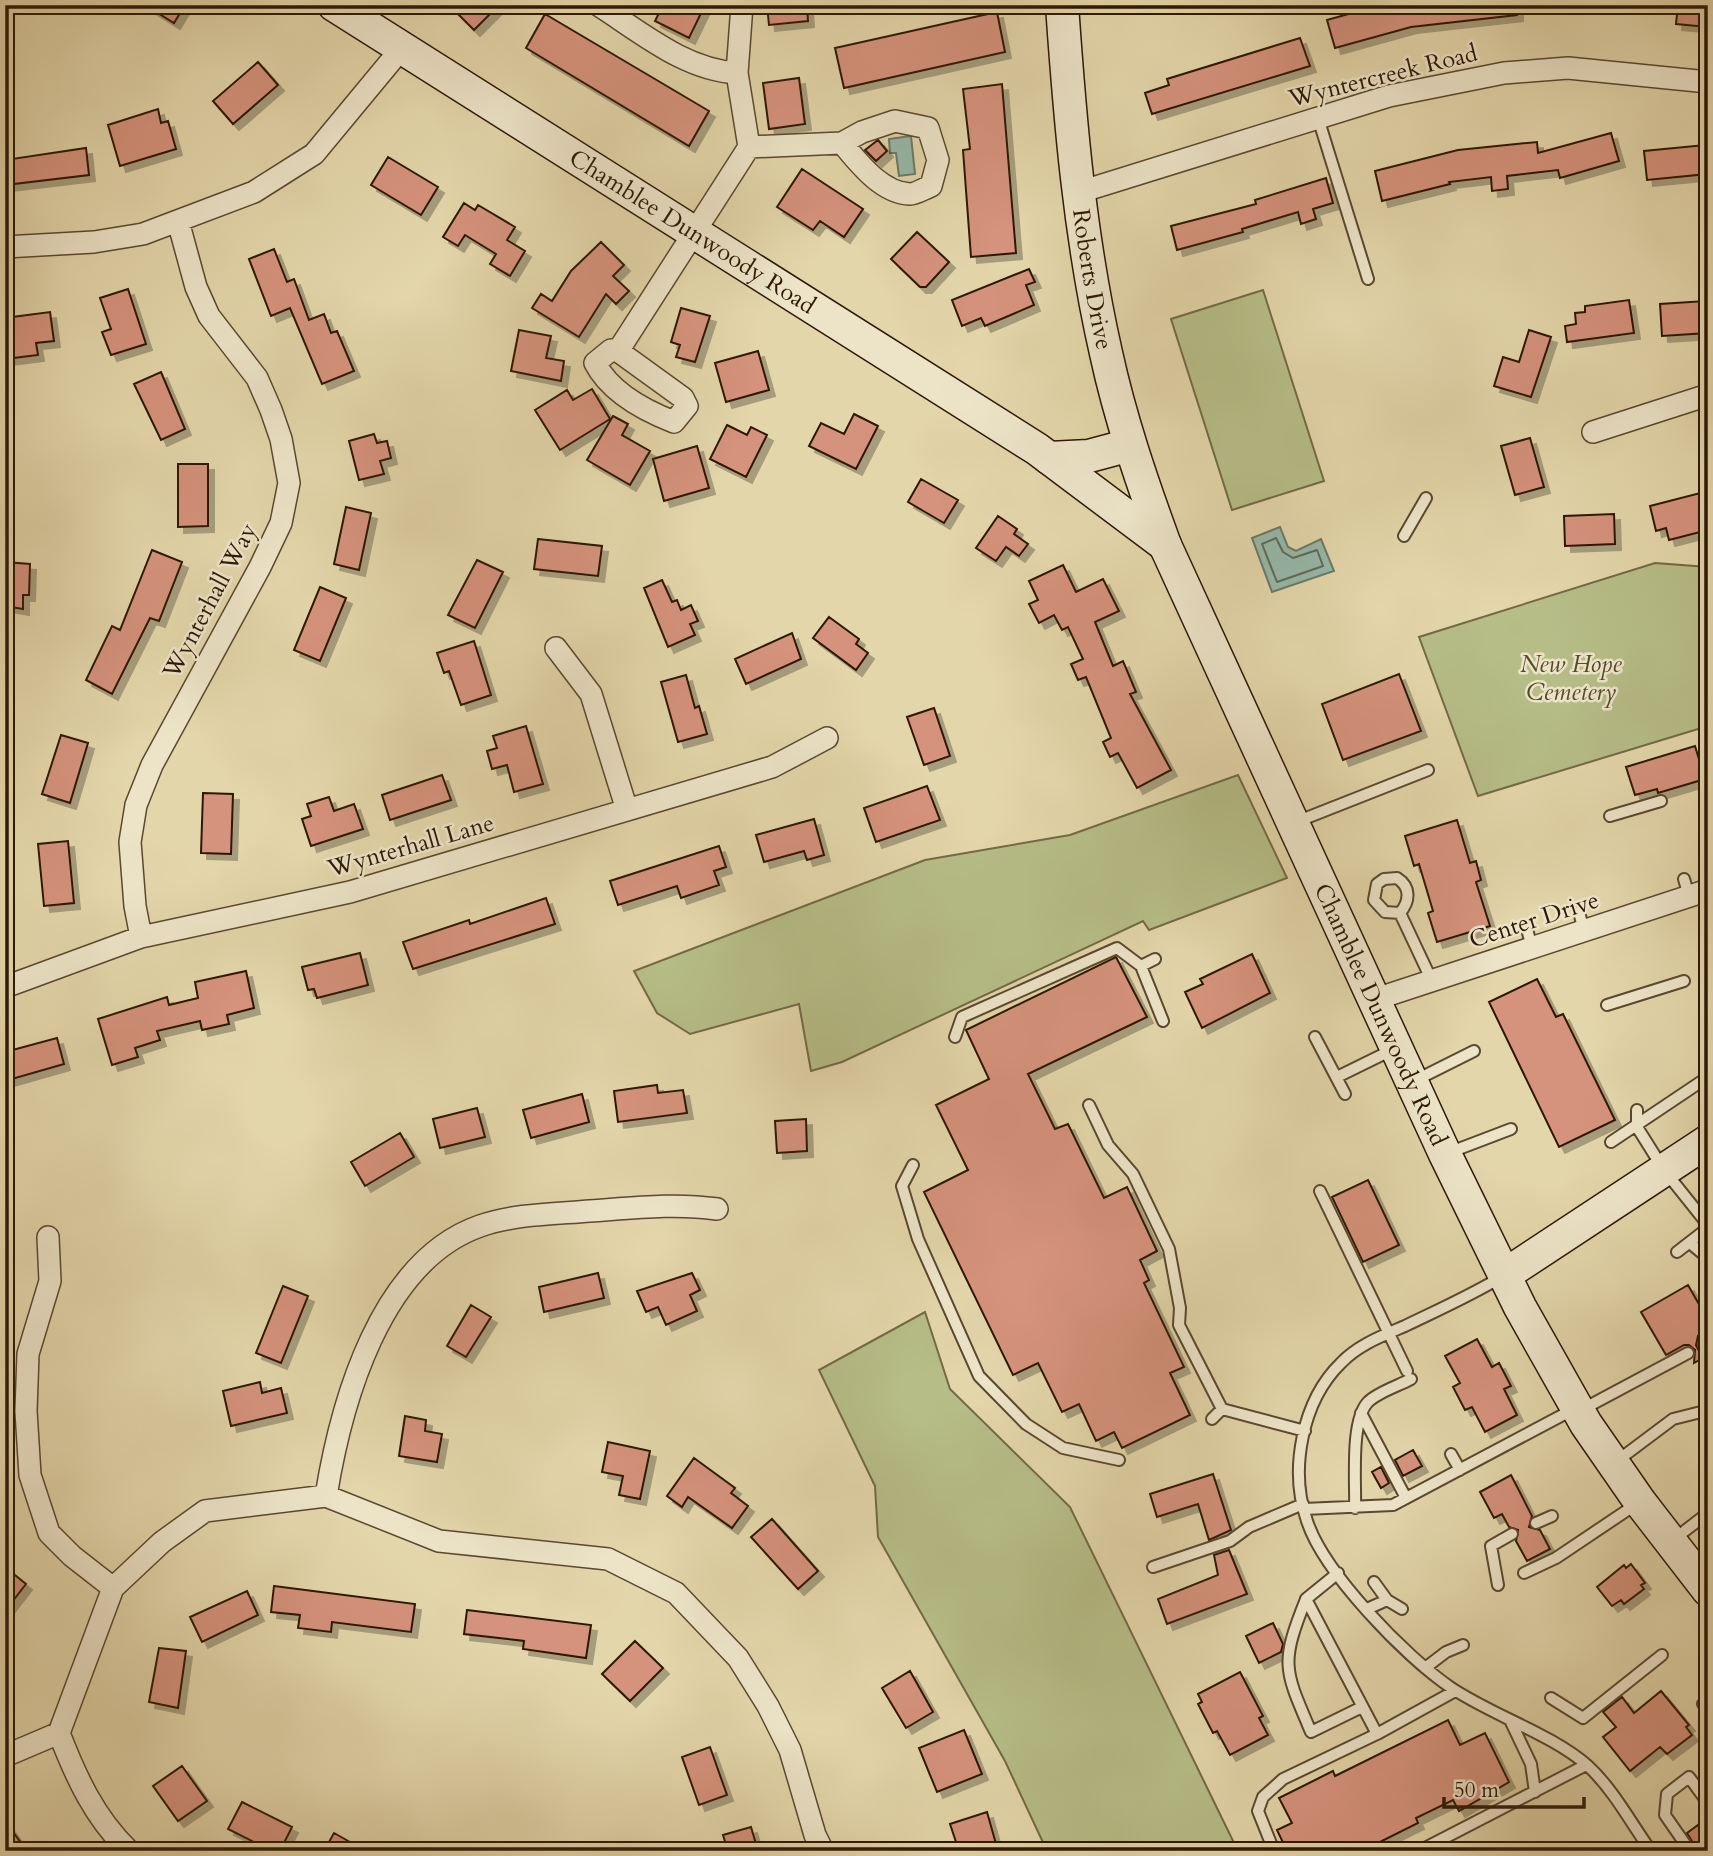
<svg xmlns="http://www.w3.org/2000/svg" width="1713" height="1856" viewBox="0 0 1713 1856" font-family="Cardo,serif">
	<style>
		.green { fill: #b6bd87; stroke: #726a46; stroke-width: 2 }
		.water { fill: #95b9aa; stroke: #6b7968; stroke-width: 2 }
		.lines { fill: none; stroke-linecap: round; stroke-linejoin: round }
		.shore { stroke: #616858; stroke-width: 2 }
		.building { fill: #d5927c; stroke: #2d1806; stroke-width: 2; filter: url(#shadow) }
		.lane-casing { stroke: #5a482f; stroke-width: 14 }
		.street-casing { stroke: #5a482f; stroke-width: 24 }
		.secondary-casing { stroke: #2d1806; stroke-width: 35 }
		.lane { stroke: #ede4c8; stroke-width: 10 }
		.street { stroke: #ede4c8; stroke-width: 21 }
		.secondary { stroke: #ede4c8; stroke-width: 32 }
		.labels { text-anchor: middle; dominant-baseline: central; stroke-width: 5; stroke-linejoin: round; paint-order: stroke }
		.street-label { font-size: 24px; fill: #2d1806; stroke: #ede4c8 }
		.park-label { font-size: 24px; font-style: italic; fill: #564a2d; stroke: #ede4c8 }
	</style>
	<defs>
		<filter id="shadow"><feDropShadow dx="6" dy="6" stdDeviation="0" flood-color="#0004"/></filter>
	</defs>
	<rect width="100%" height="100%" fill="#e3d6aa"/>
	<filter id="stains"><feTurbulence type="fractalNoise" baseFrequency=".00286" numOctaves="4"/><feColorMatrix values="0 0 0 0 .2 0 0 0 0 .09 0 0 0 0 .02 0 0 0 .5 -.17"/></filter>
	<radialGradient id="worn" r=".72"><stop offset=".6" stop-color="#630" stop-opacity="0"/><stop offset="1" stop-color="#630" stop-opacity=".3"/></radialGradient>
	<!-- green -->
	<path class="green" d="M1263,290L1324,481L1232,510L1171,319Z
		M1655,563L1708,567V726L1478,796L1419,637Z
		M1238,775L1287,878L1149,930L1143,921L842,1062L811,1071L799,1004L690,1034L657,1013L634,971L925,860L1070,835Z
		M925,1312L950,1389L1070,1507L1238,1851H1047L1005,1761L878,1537L875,1486L819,1370Z"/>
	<!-- water -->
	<path class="water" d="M911,136L915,174L899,176L896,153H890L889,139Z
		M1280,527L1288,547L1296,551L1321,539L1334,571L1272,592L1252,538Z"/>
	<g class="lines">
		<!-- shore -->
		<path class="shore" d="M1276,538L1283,552L1293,558L1317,550L1323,566L1277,582L1262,544Z"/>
	</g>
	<!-- building -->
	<path class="building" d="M145,5H185L174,23Z
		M449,5H499L474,30Z
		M663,5H705L689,38L655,21Z
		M767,5H807L808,21L769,25Z
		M1381,5H1396L1397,11L1434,5H1517V15L1411,27L1335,48L1327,20Z
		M1678,5H1708V27L1676,24Z
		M997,12L1005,52L844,88L835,48Z
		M545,14L709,111L689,146L526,48Z
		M1300,38L1310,66L1152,114L1145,93L1169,85L1167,79Z
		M258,62L278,85L233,124L213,101Z
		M799,78L805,124L769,129L763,83Z
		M1002,84L1016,253L971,257L963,150L970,149L963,89Z
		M158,109L161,123L168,121L176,149L120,166L108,125Z
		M1611,133L1619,161L1560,178L1558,170L1507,176L1508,189L1492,191L1491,177L1449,182L1450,184L1382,201L1375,171L1458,150L1537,142L1538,153Z
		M878,140L887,151L876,161L865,150Z
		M1705,145L1707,174L1647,180L1644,151Z
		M86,148L89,175L5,185V160Z
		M388,157L438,187L421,215L371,185Z
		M802,169L863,209L844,237L820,221L813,230L777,207Z
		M1326,178L1333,203L1313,209L1316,219L1301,224L1298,212L1242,229L1243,232L1177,250L1171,226L1256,204L1255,200Z
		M464,203L475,210L478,205L515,227L507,240L525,251L510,276L490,264L496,254L465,235L458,246L443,237Z
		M917,232L949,262L926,287H920L891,259Z
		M601,242L624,265L613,276L629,291L616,304L606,294L579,337L532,308L541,294L552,301L571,271Z
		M274,249L287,282L294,279L309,320L324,314L331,333L337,331L354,371L322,384L290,308L271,316L249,259Z
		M1029,269L1035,282L1026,285L1034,305L985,326L981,318L962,326L952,300Z
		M128,289L146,344L111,355L102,332L111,329L100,298Z
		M1629,300L1634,333L1567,342L1565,326L1576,324L1575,313L1585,312V306Z
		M1706,301L1708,333L1662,336L1660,304Z
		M681,308L710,316L695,362L676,357L680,345L671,342Z
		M50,312L54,341L36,343L38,355L5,359V318Z
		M519,330L551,336L546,358L564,361L561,381L511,371Z
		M1529,330L1551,337L1531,397L1494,386L1503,357L1519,362Z
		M758,351L769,390L726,402L715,363Z
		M161,372L185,429L161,440L134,384Z
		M592,389L610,419L560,450L535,410L567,390L573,400Z
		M854,414L878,426L856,469L809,446L821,423L844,434Z
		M613,416L628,424L622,435L650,451L630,485L587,460Z
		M727,425L747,435L751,427L767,435L746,477L710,459Z
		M374,434L377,443L387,441L391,458L380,461L384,474L359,480L349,441Z
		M1530,438L1544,487L1515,495L1501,446Z
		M697,446L709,488L664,501L653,459Z
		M178,464H208V526L178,527Z
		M921,479L958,500L944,523L908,502Z
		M1708,491V530L1669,540L1666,528L1656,531L1650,506Z
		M346,507L371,513L359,570L334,564Z
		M1614,514L1615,544L1565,546L1564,516Z
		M998,516L1017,529L1014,534L1028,544L1019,556L1006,547L996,561L976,548Z
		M538,539L602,546L598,576L534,569Z
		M152,550L182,562L159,621L150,618L112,694L86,680L112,626L120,630Z
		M477,560L503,572L475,628L448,615Z
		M5,562L30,564L29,595H23V609L5,606Z
		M1063,565L1076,592L1103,579L1119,611L1095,622L1113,666L1123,661L1136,692L1130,694L1171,770L1137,788L1118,753L1110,757L1103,742L1111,738L1086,677L1078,680L1071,664L1083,659L1068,627L1062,630L1054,615L1039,623L1029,604L1038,600L1029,581Z
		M662,580L672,602L677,600L681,610L691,605L698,621L690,624L695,635L668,647L644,588Z
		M320,587L346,598L320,661L294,650Z
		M829,617L859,639L856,644L868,653L856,670L813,638Z
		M792,633L801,659L746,684L735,659Z
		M474,641L491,695L461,705L449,671L444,673L437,653Z
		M1399,674L1421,731L1343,760L1322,704Z
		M686,675L695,708L699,706L707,734L678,742L661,682Z
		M934,708L950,756L924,765L907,717Z
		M526,726L543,784L514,792L507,765L492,769L487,751L497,748L493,736Z
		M61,735L88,743L70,803L42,794Z
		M1695,746L1705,779L1658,793L1657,789L1635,795L1626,767Z
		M442,775L451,800L390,820L382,795Z
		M927,786L940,820L876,842L864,808Z
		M203,793L233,794L231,854L201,853Z
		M329,797L334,811L354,804L363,829L311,846L302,819L311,816L307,804Z
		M814,819L824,855L807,860L804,851L764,862L756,835Z
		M1457,820L1470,863L1476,861L1481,880L1476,882L1490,926L1437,942L1428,913L1433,911L1419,864L1414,866L1405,836Z
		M68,841L74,903L44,906L38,844Z
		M719,846L726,867L714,871L719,885L681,898L677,886L618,905L610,881Z
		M546,898L555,924L413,969L403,942L469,920L470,924Z
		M360,953L368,985L317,998L314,989L308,990L302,967Z
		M1252,954L1270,993L1202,1028L1185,992L1203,984L1200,979Z
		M1116,957L1147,1017L1028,1074L1055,1129L1068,1124L1104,1198L1127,1187L1157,1251L1140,1260L1149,1280L1144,1283L1184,1367L1170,1373L1190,1415L1122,1448L1114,1432L1096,1441L1079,1404L1062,1412L1038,1363L1013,1375L924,1192L968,1170L936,1105L989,1079L966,1030Z
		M246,971L254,1008L227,1015L229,1024L202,1030L200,1021L157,1031L160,1040L135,1048L138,1057L112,1065L98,1019L167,997L169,1005L198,998L195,982Z
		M1537,979L1556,1017L1563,1014L1615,1120L1559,1147L1489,1002Z
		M57,1038L64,1064L5,1081V1052Z
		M657,1085L658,1093L683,1090L687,1113L618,1122L614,1091Z
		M582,1094L589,1122L531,1138L523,1110Z
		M477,1108L485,1137L440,1148L433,1119Z
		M806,1119L807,1151L777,1153L775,1121Z
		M400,1133L414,1157L365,1186L351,1162Z
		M1368,1180L1399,1245L1363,1262L1332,1197Z
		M598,1273L604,1298L544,1312L539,1287Z
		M692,1273L700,1290L690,1295L697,1311L666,1325L658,1307L646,1312L637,1291Z
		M1688,1285L1708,1320V1330L1698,1336L1696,1345L1699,1351L1708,1352V1355L1694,1363L1695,1350L1689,1345H1684L1666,1355L1641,1312Z
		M283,1286L308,1296L281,1363L256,1353Z
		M471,1305L491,1317L466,1357L447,1346Z
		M1477,1339L1492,1367L1499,1363L1511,1386L1504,1389L1517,1415L1485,1432L1472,1407L1465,1410L1453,1387L1460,1383L1445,1356Z
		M260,1382L262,1393L281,1388L287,1413L231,1426L223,1391Z
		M405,1416L426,1420L425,1431L442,1434L437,1462L399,1456Z
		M608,1442L650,1451L640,1499L619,1495L623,1476L602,1472Z
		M1413,1450L1422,1466L1403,1476L1395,1460Z
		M694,1458L735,1488L731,1493L748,1506L732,1528L688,1497L682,1507L667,1496Z
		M1381,1467L1389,1483L1381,1488L1372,1472Z
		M1213,1474L1231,1530L1209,1540L1198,1504L1157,1517L1150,1494Z
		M1511,1475L1532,1516L1529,1527L1540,1530L1550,1549L1527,1561L1516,1541L1518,1530L1509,1527L1502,1514L1494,1518L1480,1492Z
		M772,1519L818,1571L798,1589L751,1537Z
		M1229,1550L1247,1594L1167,1624L1158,1599L1218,1575L1214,1555Z
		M1631,1564L1645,1583L1641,1585L1644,1589L1624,1604L1621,1600L1612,1606L1597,1587L1624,1565L1626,1568Z
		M5,1567L26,1584L5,1611Z
		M274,1586L415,1604L411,1632L332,1622L331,1632L298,1628L300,1615L271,1612Z
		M247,1591L258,1615L202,1642L190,1617Z
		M467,1610L591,1625L586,1658L523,1649L524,1641L464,1634Z
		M1273,1623L1283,1644L1281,1652L1259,1663L1246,1636Z
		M635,1641L663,1668L630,1701L602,1674Z
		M159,1648L186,1651L178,1708L149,1702Z
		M910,1671L933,1712L906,1728L882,1688Z
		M1240,1672L1263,1716L1259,1718L1268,1735L1230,1755L1217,1731L1213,1733L1198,1704L1202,1702L1198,1694Z
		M1661,1691L1689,1725L1686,1727L1692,1735L1667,1754L1660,1747L1630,1771L1603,1737L1616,1727L1603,1712L1622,1697L1634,1713Z
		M1448,1720L1460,1745L1485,1733L1509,1782L1459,1811L1453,1800L1416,1818L1418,1823L1362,1851H1287L1277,1830L1292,1823L1279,1798L1333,1771L1335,1776Z
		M964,1730L982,1774L937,1792L919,1748Z
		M710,1747L727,1795L699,1805L682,1757Z
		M182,1766L207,1801L178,1821L153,1786Z
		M242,1802L292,1827L280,1851H272L228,1829Z
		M987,1812L998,1851H959L950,1824Z
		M5,1821L27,1851H5Z
		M1698,1825L1708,1838V1843L1698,1851L1687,1833Z
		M751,1827L758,1851H728L723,1835Z
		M334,1833L366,1851H324Z"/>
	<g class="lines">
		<!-- lane casing -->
		<g class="lane-casing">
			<path id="lane" d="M1318,118L1368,279
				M1404,536L1426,498
				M1610,816L1661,801
				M1296,822L1428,770
				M1684,879L1689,896
				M1579,912L1584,931
				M1400,913L1385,912L1374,900L1377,884L1384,879L1397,878C1411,887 1410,901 1400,913L1432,981
				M1527,929L1532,948
				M1155,959L1141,966L1163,1021
				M1607,1005L1684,981
				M955,1037L962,1017L1117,948L1141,966
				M1315,1037L1345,1094
				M1337,1077L1394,1049
				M1414,1081L1474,1051
				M1089,1105L1108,1145L1133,1174L1169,1249L1180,1308L1179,1325L1222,1409L1305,1431
				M1637,1110V1127L1664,1170L1708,1225
				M1611,1142L1708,1077
				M1448,1153L1511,1129
				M913,1165L902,1186L918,1239L979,1376L1026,1424L1063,1448L1119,1460
				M1320,1191L1407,1371
				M1690,1243L1708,1258
				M1677,1252L1708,1228
				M1503,1276C1472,1295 1438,1310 1405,1326C1382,1336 1358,1345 1341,1363C1302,1401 1289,1470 1307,1521C1324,1573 1405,1656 1450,1687C1491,1715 1552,1734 1588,1766C1613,1789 1631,1823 1651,1851
				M1704,1345L1708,1343
				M1583,1409L1688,1353
				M1361,1413L1406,1498
				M1212,1419L1222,1409
				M1451,1454L1460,1470
				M1617,1461L1673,1419L1701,1412
				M1355,1508C1356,1482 1350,1421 1368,1402C1378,1392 1398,1386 1411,1379
				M1304,1509L1393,1505L1574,1409
				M1536,1523L1552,1516
				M1673,1540L1708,1513
				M1153,1567L1230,1541L1249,1527L1303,1504
				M1338,1573L1306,1599L1377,1734
				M1524,1573L1556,1558L1638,1503
				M1374,1582L1387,1600
				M1498,1585L1491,1546L1512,1534
				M1306,1599C1280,1664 1284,1669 1311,1732L1362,1707
				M1367,1609L1387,1600L1402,1609
				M1425,1668L1446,1652L1463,1645
				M1551,1698L1583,1718L1662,1655
				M1703,1704L1708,1700
				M1511,1722L1531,1764L1535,1792
				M1423,1849L1586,1765
				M1274,1851L1258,1811L1263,1797L1283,1779L1377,1734L1455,1691
				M1690,1851L1665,1815L1667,1794L1689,1777L1708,1803"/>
		</g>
		<!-- street casing -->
		<g class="street-casing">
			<path id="street" d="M598,5C642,33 685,70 737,73
				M895,121L928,128L938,160L931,186C925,188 916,194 910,194C881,193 858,162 842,143L862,132Z
				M749,147L842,143
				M1080,192L1389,96L1504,73L1568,68L1708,82
				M5,247L94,242L143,234L254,192L314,154L401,49
				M611,350L618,351L683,398L687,406L674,422C643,410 610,392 595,363Z
				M618,351L749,147L737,73L742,5
				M1593,432L1708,395
				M556,648L591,694L627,810
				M141,937L135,906L130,842L136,805L152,765L260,567L281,523L289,483L281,439L271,410L257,378L209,316L196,287L178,221
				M5,987L141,937L350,892L772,767L827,738
				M1376,999L1708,890
				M48,1237L50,1281L28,1354L26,1411L30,1475L49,1533L72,1556L113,1588
				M326,1496C341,1403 380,1261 480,1226C514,1214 554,1214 590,1211C633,1208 675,1203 717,1209
				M5,1756L59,1733
				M129,1851C94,1817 76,1777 59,1733L113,1588L162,1542L205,1511L326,1496L439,1541L608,1559L676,1593L738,1658L768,1706L790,1750L815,1835L823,1851"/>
		</g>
		<!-- secondary casing -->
		<g class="secondary-casing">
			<g id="secondary">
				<path id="s1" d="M334,5L1037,449L1165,545"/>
				<path id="s2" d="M1062,5C1070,121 1080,239 1106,353C1120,418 1142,482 1165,545L1445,1154L1520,1307L1586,1424L1640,1502L1708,1590"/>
				<path d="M1049,458L1089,456L1130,445"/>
				<path d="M1506,1274L1708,1141"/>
			</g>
		</g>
		<!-- lane -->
		<use href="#lane" class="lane"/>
		<!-- street -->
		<use href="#street" class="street"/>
		<!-- secondary -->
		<use href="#secondary" class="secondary"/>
	</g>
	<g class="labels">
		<!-- street labels -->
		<g class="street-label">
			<text transform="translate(1383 76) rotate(-14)">Wyntercreek Road</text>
			<text stroke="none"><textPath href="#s1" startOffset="424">Chamblee Dunwoody Road</textPath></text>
			<text stroke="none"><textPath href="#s2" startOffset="276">Roberts Drive</textPath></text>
			<text transform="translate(210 601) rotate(-62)">Wynterhall Way</text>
			<text transform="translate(411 846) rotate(-16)">Wynterhall Lane</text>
			<text transform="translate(1534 920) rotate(-18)">Center Drive</text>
			<text stroke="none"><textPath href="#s2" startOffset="1069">Chamblee Dunwoody Road</textPath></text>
		</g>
		<!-- park labels -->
		<g class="park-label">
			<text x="1571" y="664">New Hope<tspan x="1571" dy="28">Cemetery</tspan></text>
		</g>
	</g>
	<!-- margin -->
	<rect width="1713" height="1856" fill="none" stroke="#e3d6aa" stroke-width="28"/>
	<rect x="7" y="7" width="1699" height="1842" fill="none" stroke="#2d1806" stroke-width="3.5"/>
	<rect x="14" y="14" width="1685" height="1828" fill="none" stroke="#2d1806" stroke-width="2"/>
	<!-- scale -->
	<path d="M1444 1797v10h140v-10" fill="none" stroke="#2d1806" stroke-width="3.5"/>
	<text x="1454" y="1797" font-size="21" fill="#2d1806" stroke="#ede4c8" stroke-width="5" paint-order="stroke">50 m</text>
	<rect width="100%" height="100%" filter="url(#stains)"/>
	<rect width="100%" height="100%" fill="url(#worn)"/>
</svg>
